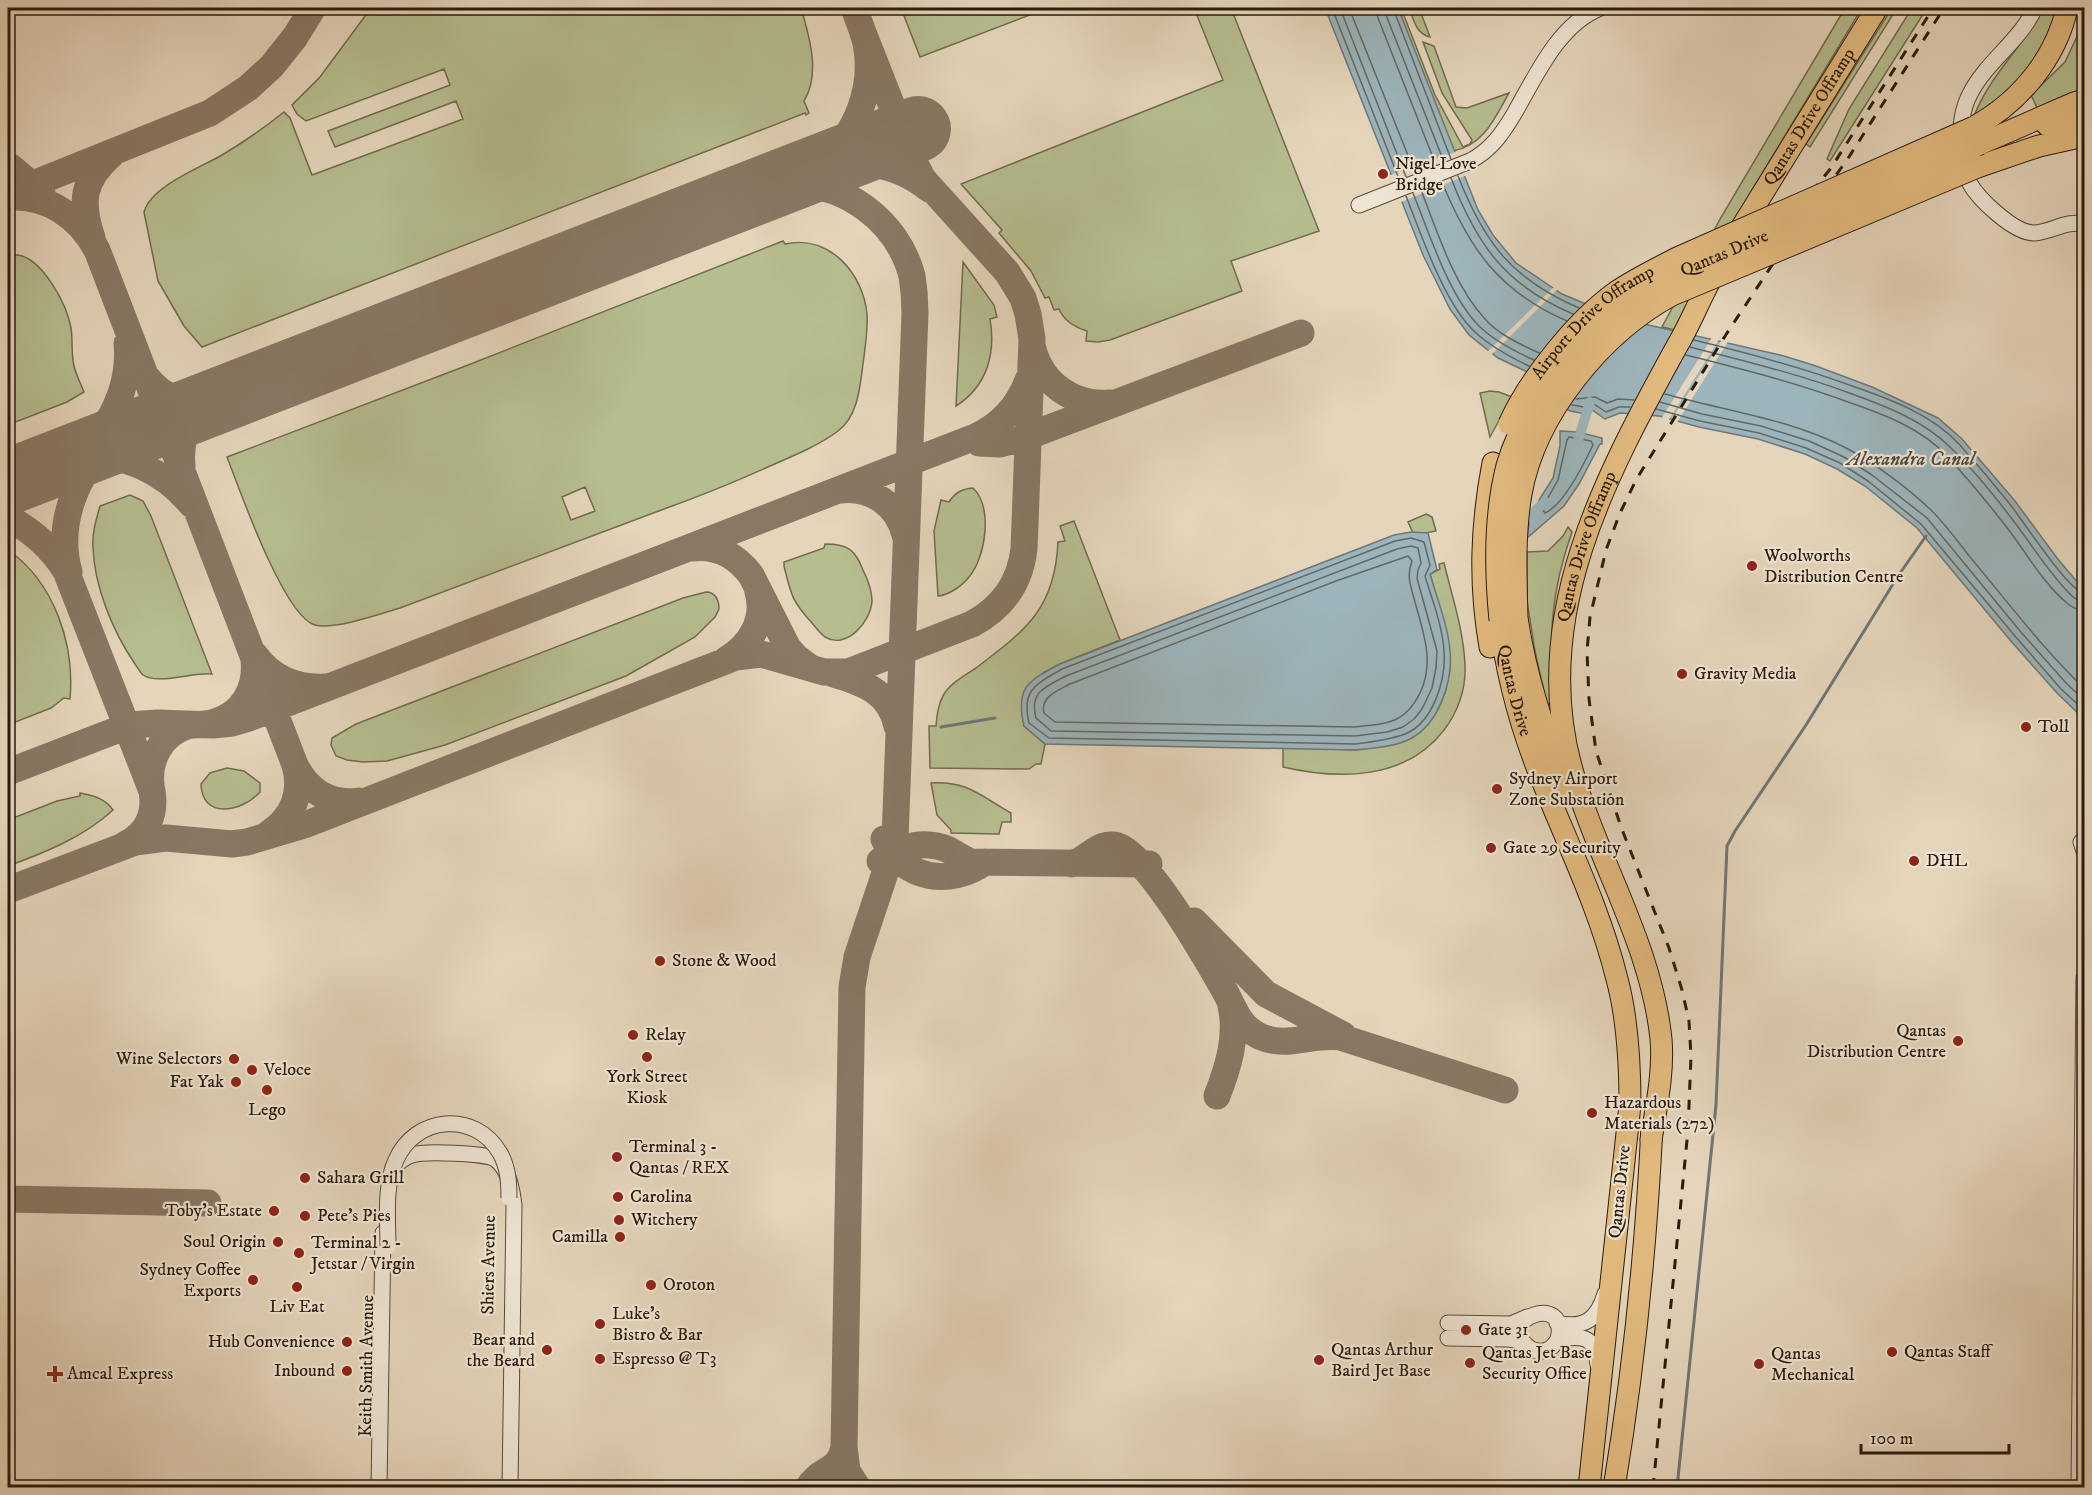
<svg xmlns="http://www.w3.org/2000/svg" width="2092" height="1495" viewBox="0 0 2092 1495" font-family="'IM FELL DW Pica',serif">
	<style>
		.green { fill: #b6bd8f; stroke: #706c4e; stroke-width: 1.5; fill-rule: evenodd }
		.water { fill: #9cb5bc; stroke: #6e7776; stroke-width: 1.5 }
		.pier { fill: #e5d5bb }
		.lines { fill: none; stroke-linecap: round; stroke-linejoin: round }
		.shore { stroke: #636864; stroke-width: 1.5 }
		.stream { stroke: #6e7776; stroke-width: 3 }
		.canal { stroke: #9cb5bc; stroke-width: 10 }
		.taxiway { stroke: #887864; stroke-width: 27 }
		.runway { stroke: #887864; stroke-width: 66 }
		.minor-casing { stroke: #594a38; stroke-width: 17 }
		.highway-casing { stroke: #2a1b0c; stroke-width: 23 }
		.minor { stroke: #eee4d3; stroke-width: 15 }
		.highway { stroke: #e2ba7e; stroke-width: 21 }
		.rail { stroke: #2a1b0c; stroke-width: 3; stroke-dasharray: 10 10; stroke-linecap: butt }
		.minor-bridge-casing { stroke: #594a38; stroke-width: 17; stroke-linecap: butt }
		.highway-bridge-casing { stroke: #2a1b0c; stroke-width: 23; stroke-linecap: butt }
		.minor-bridge { stroke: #eee4d3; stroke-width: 15 }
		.highway-bridge { stroke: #e2ba7e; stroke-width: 21 }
		.poi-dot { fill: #8f2418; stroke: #eee4d3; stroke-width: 2 }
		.labels { text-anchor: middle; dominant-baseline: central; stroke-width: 4.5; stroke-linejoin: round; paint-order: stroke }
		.street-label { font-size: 18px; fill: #2a1b0c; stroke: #eee4d3 }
		.poi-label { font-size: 18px; fill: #2a1b0c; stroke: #eee4d3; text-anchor: start }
		.water-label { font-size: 20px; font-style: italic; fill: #4c4941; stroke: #eee4d3 }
	</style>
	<rect width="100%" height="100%" fill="#e5d5bb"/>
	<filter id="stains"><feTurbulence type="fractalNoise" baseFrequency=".00333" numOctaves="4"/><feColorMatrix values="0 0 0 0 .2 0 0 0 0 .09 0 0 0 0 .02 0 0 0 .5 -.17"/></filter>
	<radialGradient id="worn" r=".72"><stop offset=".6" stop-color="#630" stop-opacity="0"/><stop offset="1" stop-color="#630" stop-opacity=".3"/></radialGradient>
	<!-- green -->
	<path class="green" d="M371,8H801C809,36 821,73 804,101L809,113L806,115L805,113L202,347L184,326L158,281L144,212C151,186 200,168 222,155C244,142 264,128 284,112L290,118L312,175L463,119L456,101L335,147L328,131L450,85L444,69L306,121L297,114L292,105L320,77Z
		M901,8H1048L920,57Z
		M1194,8H1231L1319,231L1231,261L1242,291L1110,340L1098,342L1086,341L1087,331C1074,327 1064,321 1059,309L1054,310L1049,297L1045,298L1031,271L999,233L1002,230L961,184L1223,80Z
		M1398,8H1401L1435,95L1463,147L1470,144L1472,140L1442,93L1423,42L1434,46L1456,107L1467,108L1509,93C1495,118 1484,145 1453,151Z
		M1409,8H1419L1430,37C1416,34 1414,20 1409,8Z
		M1845,8H1862L1752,190L1675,330L1662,327L1720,219Z
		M1892,8H1897L1810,147L1806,144Z
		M1912,8H1927L1830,161L1827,159L1849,109Z
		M2043,8H2059L2045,47L2005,96L1974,116C1991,73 2023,48 2043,8Z
		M2081,8H2084V95L2040,114L2031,95L2065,62L2081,28Z
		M783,241L785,244C829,234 863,273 867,314C868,331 865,348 863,364C860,387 858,416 838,431C818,446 793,456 770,466C735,482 700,496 664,509C576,542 488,575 400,608C380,614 334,630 315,625C284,617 239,488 227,457L463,367ZM585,487L595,511L571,520L562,497Z
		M18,255C43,259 67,305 71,328C73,341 71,354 74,366C76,375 81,384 84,392L67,402L8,425V256Z
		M963,262L994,305L997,317L990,319C996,354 987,386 956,406Z
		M1490,391L1499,392L1512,397L1490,437L1480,393Z
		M973,488C993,507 986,557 969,577C962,586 949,595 938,596L934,531L941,500L949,502C955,493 961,489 973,488Z
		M130,495L143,501L151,516L212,674C194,672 157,685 143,675C140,672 137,667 135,664C113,632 94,586 93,547C92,533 96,520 100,506Z
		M1426,514L1432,517L1436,531L1420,534L1413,533L1408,522Z
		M1074,521L1120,640L1060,664L1043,673L1024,726L1045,744L1041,764H1036L1029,769L930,768L929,726H936C937,715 938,704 944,694C951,683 965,675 976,668C1026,630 1055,609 1058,542L1065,541L1060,526Z
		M1568,527L1572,532C1551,591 1548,639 1554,701L1547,705L1535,651L1527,601V552L1548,551L1563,536Z
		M825,544C847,544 855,549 863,570C867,578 872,591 872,601C871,621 847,650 825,637C820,633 816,628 812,623C792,601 791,595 784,566V562L824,548Z
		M8,550C54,582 75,644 70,699L64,698L51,708L8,725Z
		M1444,563C1452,596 1464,632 1465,666C1466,689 1458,712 1444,730C1406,780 1339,780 1283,767V747L1356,750L1390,745L1434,716L1445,693L1450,669L1444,623L1430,574L1440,569L1439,564Z
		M706,592C716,592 719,601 719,609L715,617L695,637L626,676L445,745L387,761L363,762L347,760L336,756L331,745L332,738L356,724L683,598Z
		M227,768L244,771L260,783V792C242,812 202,820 201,784L210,773Z
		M931,783C967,780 982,797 1011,813V822H1002L999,834L951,833V830L937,815Z
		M80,793C93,796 105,798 113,810C84,837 44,853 8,866V820L57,801L80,796Z"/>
	<!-- water -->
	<path class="water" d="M1325,8H1398L1478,210L1493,235L1516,263L1562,294L1622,319L1784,356L1816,366L1872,387L1938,418L1962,439L2015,501L2057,558L2084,590V719L2057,693L2010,640L1917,528L1865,486L1837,469L1805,454L1758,439L1699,427L1659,416L1620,413L1605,419L1592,410L1586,414L1570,411L1555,400L1538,377L1498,358L1469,335L1450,309L1423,255Z
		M1560,431L1578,432L1602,438V444H1600L1579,484L1564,506L1527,538L1530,517L1535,513L1539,500L1553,478L1560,446Z
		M1411,532L1428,533L1437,570L1430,574C1437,599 1448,625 1450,651C1453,681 1439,724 1410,739C1394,747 1373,748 1356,750L1045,744L1024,726C1015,687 1028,681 1060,664L1394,535Z"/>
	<!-- pier -->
	<path class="pier" d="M1458,151L1467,175L1399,203L1388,176Z
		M1555,286L1559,288L1490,356L1486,353Z
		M1713,336L1720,338L1668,421L1661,419Z
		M1723,338L1729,340L1676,424L1670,422Z"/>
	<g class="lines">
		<!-- shore -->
		<path class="shore" d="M1332,8L1399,179
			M1340,8L1406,177
			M1349,8L1415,173
			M1376,8L1378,18L1436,165
			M1385,8L1386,15L1444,162
			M1393,8L1451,159
			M1458,176C1484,242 1511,279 1579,308
			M1451,178C1477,245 1505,285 1573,314
			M1442,182C1469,248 1498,291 1567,321
			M1421,190C1437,231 1454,286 1485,319C1499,335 1520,344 1539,353
			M1413,193C1429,233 1449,296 1479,326C1494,341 1514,351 1534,360
			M1406,196C1421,234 1445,305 1475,332C1491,347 1510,357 1529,366
			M1694,340C1748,353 1800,367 1852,386C1890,399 1931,414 1959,444C1976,463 1993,483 2009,503C2022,519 2069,592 2084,593
			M1690,347C1745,361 1799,374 1852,394C1888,407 1924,421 1951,448C1978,474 2002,505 2024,535C2039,556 2054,579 2072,596C2076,600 2079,600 2084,601
			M1686,355C1741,369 1794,382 1848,402C1883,414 1921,428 1947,456C1970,481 1993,509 2014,537C2029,558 2047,587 2068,604C2073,608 2078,610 2084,610
			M1665,394C1726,411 1791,419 1848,449C1876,464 1909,489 1932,511C1946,525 1958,542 1970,557C2007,601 2042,648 2084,688
			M1576,399L1595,397L1607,403L1618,399L1634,400
			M1660,402L1702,414L1761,426L1809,441L1844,457L1872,475L1927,518L2020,631L2067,684L2084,700
			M1572,405L1584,407L1594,404L1606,412L1619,407H1630
			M1656,409L1700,421L1759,433L1806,448L1840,463L1868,481L1921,524L2015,636L2061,689L2084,710
			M1569,437L1591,441L1593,445C1584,464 1564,505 1545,513L1543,510L1545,503L1558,480L1567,440Z
			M1411,538L1424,542L1430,565L1425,576C1432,600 1443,627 1444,652C1446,680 1433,723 1405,734C1389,740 1372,742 1355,744L1049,738L1029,723C1021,690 1036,684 1062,669L1395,541Z
			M1411,546L1418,548L1421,563L1418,570L1417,578L1437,651L1436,668L1432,688L1422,709L1414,719L1403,727L1387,732L1355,736L1051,731L1036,718C1029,692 1045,687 1066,676L1397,549Z
			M1408,556L1412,561C1406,576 1411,587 1415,602C1423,632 1435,662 1420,693C1405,724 1386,724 1354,727L1055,722L1044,713C1040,697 1057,691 1070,684L1336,581Z"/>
		<!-- stream -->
		<path class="stream" d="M941,727L995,718
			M1677,1488L1716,1105L1727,846L1735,831L1806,725L1898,576L1926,536"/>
		<!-- canal -->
		<path class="canal" d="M1577,444L1590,402
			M1519,525L1545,502"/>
		<!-- taxiway -->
		<path class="taxiway" d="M8,165L42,193
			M813,171C854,156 895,162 929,189
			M783,180C795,175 807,172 817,165C856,139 875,88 866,43C863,31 858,19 854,8
			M8,194L210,113L248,88L272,66L295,37L313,8
			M8,197C47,195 79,216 97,250L295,765C303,793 293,818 268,834
			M740,199C756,193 772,187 789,185C845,181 898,222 912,276C914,288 915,301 915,313L895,839L891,855L857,957L852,987L844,1447L847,1471L858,1488
			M92,238C80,202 82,181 111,155
			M1033,349C1042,384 1074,406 1110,403
			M145,375C163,400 191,409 219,398
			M979,443L1000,444L1023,438L1301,333
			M74,454C111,434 131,384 127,343
			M182,466C178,422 200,409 236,395
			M40,471C53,466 66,459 80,457C121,450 165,472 191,504
			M840,490C871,486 898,505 905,535
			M8,518C33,531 51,547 66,571L152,791C156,814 147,834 126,844
			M692,548C716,545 736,555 751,575L788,648L796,657L808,666
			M69,572C56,526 75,467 117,442C133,433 153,431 168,420
			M255,655C271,678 297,689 325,687
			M726,660C750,646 766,620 758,592
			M834,674C864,683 890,692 897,726
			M295,765C308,791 330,805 359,801
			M8,772L130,725L157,723L213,725L232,723L249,718L975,437C1000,426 1018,407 1028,380
			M151,785C148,759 162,734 187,726C196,724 206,725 215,722C243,714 257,688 254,660
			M884,839C903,880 950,887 985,862
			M880,861C900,845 926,840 949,850C957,854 963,859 971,862L1149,864
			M1072,864C1087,860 1096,844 1113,845C1142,845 1207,960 1222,986C1234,1006 1237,1025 1259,1036C1287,1049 1311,1033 1340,1037L1505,1090
			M8,890L135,842L166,838L232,844L247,842L307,824L736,657L761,654L824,672H848L972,624C1002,608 1020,584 1024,549L1032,339L1028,314L1023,298L1007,272L923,179L914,162L862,30
			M1194,921L1266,994L1343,1035
			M1217,1096C1228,1068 1238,1036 1231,1006
			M8,1199L208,1203
			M808,1488C819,1468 839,1473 844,1447"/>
		<!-- runway -->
		<path class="runway" d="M8,482L918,129"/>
		<!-- minor casing -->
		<g class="minor-casing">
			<path id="minor" d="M1960,140C1961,124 1962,109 1970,94C1986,62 2020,41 2035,8
				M1963,164C1965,170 1966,177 1969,182C1978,199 2014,233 2034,233C2052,232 2066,220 2084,224
				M1359,205L1470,161C1491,150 1502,134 1514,114C1536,76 1558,25 1600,8
				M2081,842L2084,851
				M393,1168C398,1163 404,1157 412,1155C423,1151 486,1153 495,1159C509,1169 512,1189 514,1205L510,1488
				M1448,1323L1511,1324L1527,1317
				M1557,1323C1584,1329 1597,1320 1605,1294
				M1448,1338L1507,1339L1516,1340L1526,1345
				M1558,1339C1570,1291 1490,1320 1531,1349C1543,1354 1552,1350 1558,1339C1583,1335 1596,1336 1598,1365
				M379,1488L383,1233
				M2079,1488L2084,978"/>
		</g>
		<!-- highway casing -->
		<g class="highway-casing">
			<g id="highway">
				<path d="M2047,125L2084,117"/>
				<path d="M1974,127C2020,102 2056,58 2067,8"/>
				<path d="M1980,144L2074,103L2084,100"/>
				<path d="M1980,166L2039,146L2084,136"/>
				<path id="s1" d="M1735,238L1877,8"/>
				<path d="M1517,618C1526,678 1544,730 1565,787"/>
				<path id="s2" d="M1500,620C1506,672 1519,721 1538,770C1565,839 1599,906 1617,979C1628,1020 1630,1063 1630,1105L1589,1488"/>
				<path d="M1490,647C1479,583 1481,526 1493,463"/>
				<path id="s3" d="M1651,1140C1656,1108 1664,1072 1661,1039C1651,942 1596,859 1571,766C1530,615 1606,475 1677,346C1692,321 1702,293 1717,268"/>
				<path d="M1614,1488C1634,1368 1646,1248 1652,1127"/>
			</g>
		</g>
		<!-- minor -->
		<use href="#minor" class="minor"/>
		<!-- highway -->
		<use href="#highway" class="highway"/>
		<!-- rail -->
		<path class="rail" d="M1789,225L1806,199L1831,168L1932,10
			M1653,1488L1688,1130L1691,1056L1689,1021L1682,990L1669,948L1621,827L1596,751L1589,699L1587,651L1590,617L1606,550L1620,513L1636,480L1727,333L1792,235L1847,160L1944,8"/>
		<!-- minor-bridge casing -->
		<g class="minor-bridge-casing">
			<path id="minor-bridge" d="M388,1247C388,1220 384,1186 396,1160C415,1116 475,1110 500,1153C508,1167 509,1182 509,1198"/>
		</g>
		<!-- highway-bridge casing -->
		<g class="highway-bridge-casing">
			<g id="highway-bridge">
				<path id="s4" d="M1509,424C1530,378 1576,321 1616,292C1635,279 1656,269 1677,258L1974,127"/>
				<path d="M1517,618C1516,577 1514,535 1521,494C1535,414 1602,333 1672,295L1980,166"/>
				<path id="s5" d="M1500,620C1495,570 1494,516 1507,466C1523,408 1574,347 1619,308C1633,297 1650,288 1665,279L1980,144"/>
			</g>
		</g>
		<!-- minor-bridge -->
		<use href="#minor-bridge" class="minor-bridge"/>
		<!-- highway-bridge -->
		<use href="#highway-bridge" class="highway-bridge"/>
	</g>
	<!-- markers -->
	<g class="poi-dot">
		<circle cx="1383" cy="174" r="6"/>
		<circle cx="1752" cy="566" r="6"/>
		<circle cx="1682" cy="674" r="6"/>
		<circle cx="2026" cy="727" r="6"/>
		<circle cx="1497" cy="789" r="6"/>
		<circle cx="1491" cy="848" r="6"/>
		<circle cx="1914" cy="861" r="6"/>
		<circle cx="660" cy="961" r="6"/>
		<circle cx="633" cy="1035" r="6"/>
		<circle cx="1958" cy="1041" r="6"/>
		<circle cx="647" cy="1057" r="6"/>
		<circle cx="234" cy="1059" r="6"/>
		<circle cx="252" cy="1070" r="6"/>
		<circle cx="236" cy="1082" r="6"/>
		<circle cx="267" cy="1090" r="6"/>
		<circle cx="1592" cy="1113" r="6"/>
		<circle cx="617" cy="1157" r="6"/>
		<circle cx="305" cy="1178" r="6"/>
		<circle cx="618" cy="1197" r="6"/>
		<circle cx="274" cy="1211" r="6"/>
		<circle cx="305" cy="1216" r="6"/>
		<circle cx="619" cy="1220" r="6"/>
		<circle cx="620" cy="1237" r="6"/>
		<circle cx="278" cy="1242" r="6"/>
		<circle cx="299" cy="1253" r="6"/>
		<circle cx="253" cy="1280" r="6"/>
		<circle cx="651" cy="1285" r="6"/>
		<circle cx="297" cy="1287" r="6"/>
		<circle cx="600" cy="1324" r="6"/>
		<circle cx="1466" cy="1330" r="6"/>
		<circle cx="347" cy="1342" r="6"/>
		<circle cx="547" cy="1350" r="6"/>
		<circle cx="1892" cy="1352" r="6"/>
		<circle cx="600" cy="1359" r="6"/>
		<circle cx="1319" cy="1360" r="6"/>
		<circle cx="1470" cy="1363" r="6"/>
		<circle cx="1759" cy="1364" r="6"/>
		<circle cx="347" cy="1371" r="6"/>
		<path d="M52 1365h6v6h6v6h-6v6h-6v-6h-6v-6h6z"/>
	</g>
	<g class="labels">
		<!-- street labels -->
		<g class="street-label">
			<text stroke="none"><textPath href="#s1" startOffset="142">Qantas Drive Offramp</textPath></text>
			<text stroke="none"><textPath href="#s5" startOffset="470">Qantas Drive</textPath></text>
			<text stroke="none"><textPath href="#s4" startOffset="134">Airport Drive Offramp</textPath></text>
			<text stroke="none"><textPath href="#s3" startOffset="614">Qantas Drive Offramp</textPath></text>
			<text stroke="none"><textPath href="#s2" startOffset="72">Qantas Drive</textPath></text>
			<text transform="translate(1620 1192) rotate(-84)">Qantas Drive</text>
			<text transform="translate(489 1265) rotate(-89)">Shiers Avenue</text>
			<text transform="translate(367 1366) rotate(-89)">Keith Smith Avenue</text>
		</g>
		<!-- poi labels -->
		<g class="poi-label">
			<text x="1395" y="164">Nigel Love<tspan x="1395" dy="21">Bridge</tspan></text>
			<text x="1764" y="556">Woolworths<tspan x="1764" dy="21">Distribution Centre</tspan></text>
			<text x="1694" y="674">Gravity Media</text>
			<text x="2038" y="727">Toll</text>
			<text x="1509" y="779">Sydney Airport<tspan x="1509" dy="21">Zone Substation</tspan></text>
			<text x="1503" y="848">Gate 29 Security</text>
			<text x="1926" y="861">DHL</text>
			<text x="672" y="961">Stone &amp; Wood</text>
			<text x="1946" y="1031" text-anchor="end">Qantas<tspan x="1946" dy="21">Distribution Centre</tspan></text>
			<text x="645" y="1035">Relay</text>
			<text x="222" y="1059" text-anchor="end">Wine Selectors</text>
			<text x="264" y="1070">Veloce</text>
			<text x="647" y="1077" text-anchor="middle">York Street<tspan x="647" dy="21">Kiosk</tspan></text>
			<text x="224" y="1082" text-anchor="end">Fat Yak</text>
			<text x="1604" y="1103">Hazardous<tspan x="1604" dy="21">Materials (272)</tspan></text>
			<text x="267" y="1110" text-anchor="middle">Lego</text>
			<text x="629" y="1147">Terminal 3 -<tspan x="629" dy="21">Qantas / REX</tspan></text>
			<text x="317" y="1178">Sahara Grill</text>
			<text x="630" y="1197">Carolina</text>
			<text x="262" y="1211" text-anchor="end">Toby's Estate</text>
			<text x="317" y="1216">Pete's Pies</text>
			<text x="631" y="1220">Witchery</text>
			<text x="608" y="1237" text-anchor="end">Camilla</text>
			<text x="266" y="1242" text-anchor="end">Soul Origin</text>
			<text x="311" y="1243">Terminal 2 -<tspan x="311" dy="21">Jetstar / Virgin</tspan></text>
			<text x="241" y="1270" text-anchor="end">Sydney Coffee<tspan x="241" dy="21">Exports</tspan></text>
			<text x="663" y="1285">Oroton</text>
			<text x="297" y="1307" text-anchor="middle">Liv Eat</text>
			<text x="612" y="1314">Luke's<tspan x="612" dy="21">Bistro &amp; Bar</tspan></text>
			<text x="1478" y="1330">Gate 31</text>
			<text x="535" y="1340" text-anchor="end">Bear and<tspan x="535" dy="21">the Beard</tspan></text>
			<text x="335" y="1342" text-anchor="end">Hub Convenience</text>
			<text x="1331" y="1350">Qantas Arthur<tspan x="1331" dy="21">Baird Jet Base</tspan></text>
			<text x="1904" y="1352">Qantas Staff</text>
			<text x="1482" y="1353">Qantas Jet Base<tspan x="1482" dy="21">Security Office</tspan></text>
			<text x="1771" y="1354">Qantas<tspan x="1771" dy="21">Mechanical</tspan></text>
			<text x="612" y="1359">Espresso @ T3</text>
			<text x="335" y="1371" text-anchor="end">Inbound</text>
			<text x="67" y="1374">Amcal Express</text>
		</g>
		<!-- water labels -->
		<g class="water-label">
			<text x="1911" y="459">Alexandra Canal</text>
		</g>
	</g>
	<!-- margin -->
	<rect width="2092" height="1495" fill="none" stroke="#e5d5bb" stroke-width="30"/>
	<rect x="9" y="9" width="2074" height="1477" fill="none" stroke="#2a1b0c" stroke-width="3"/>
	<rect x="15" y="15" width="2062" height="1465" fill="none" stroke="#2a1b0c" stroke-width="1.5"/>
	<!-- scale -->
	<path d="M1861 1444v9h148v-9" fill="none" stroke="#2a1b0c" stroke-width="3"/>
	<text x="1870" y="1444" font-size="18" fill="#2a1b0c" stroke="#eee4d3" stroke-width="4.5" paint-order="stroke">100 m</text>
	<rect width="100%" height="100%" filter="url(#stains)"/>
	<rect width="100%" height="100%" fill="url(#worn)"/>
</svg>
